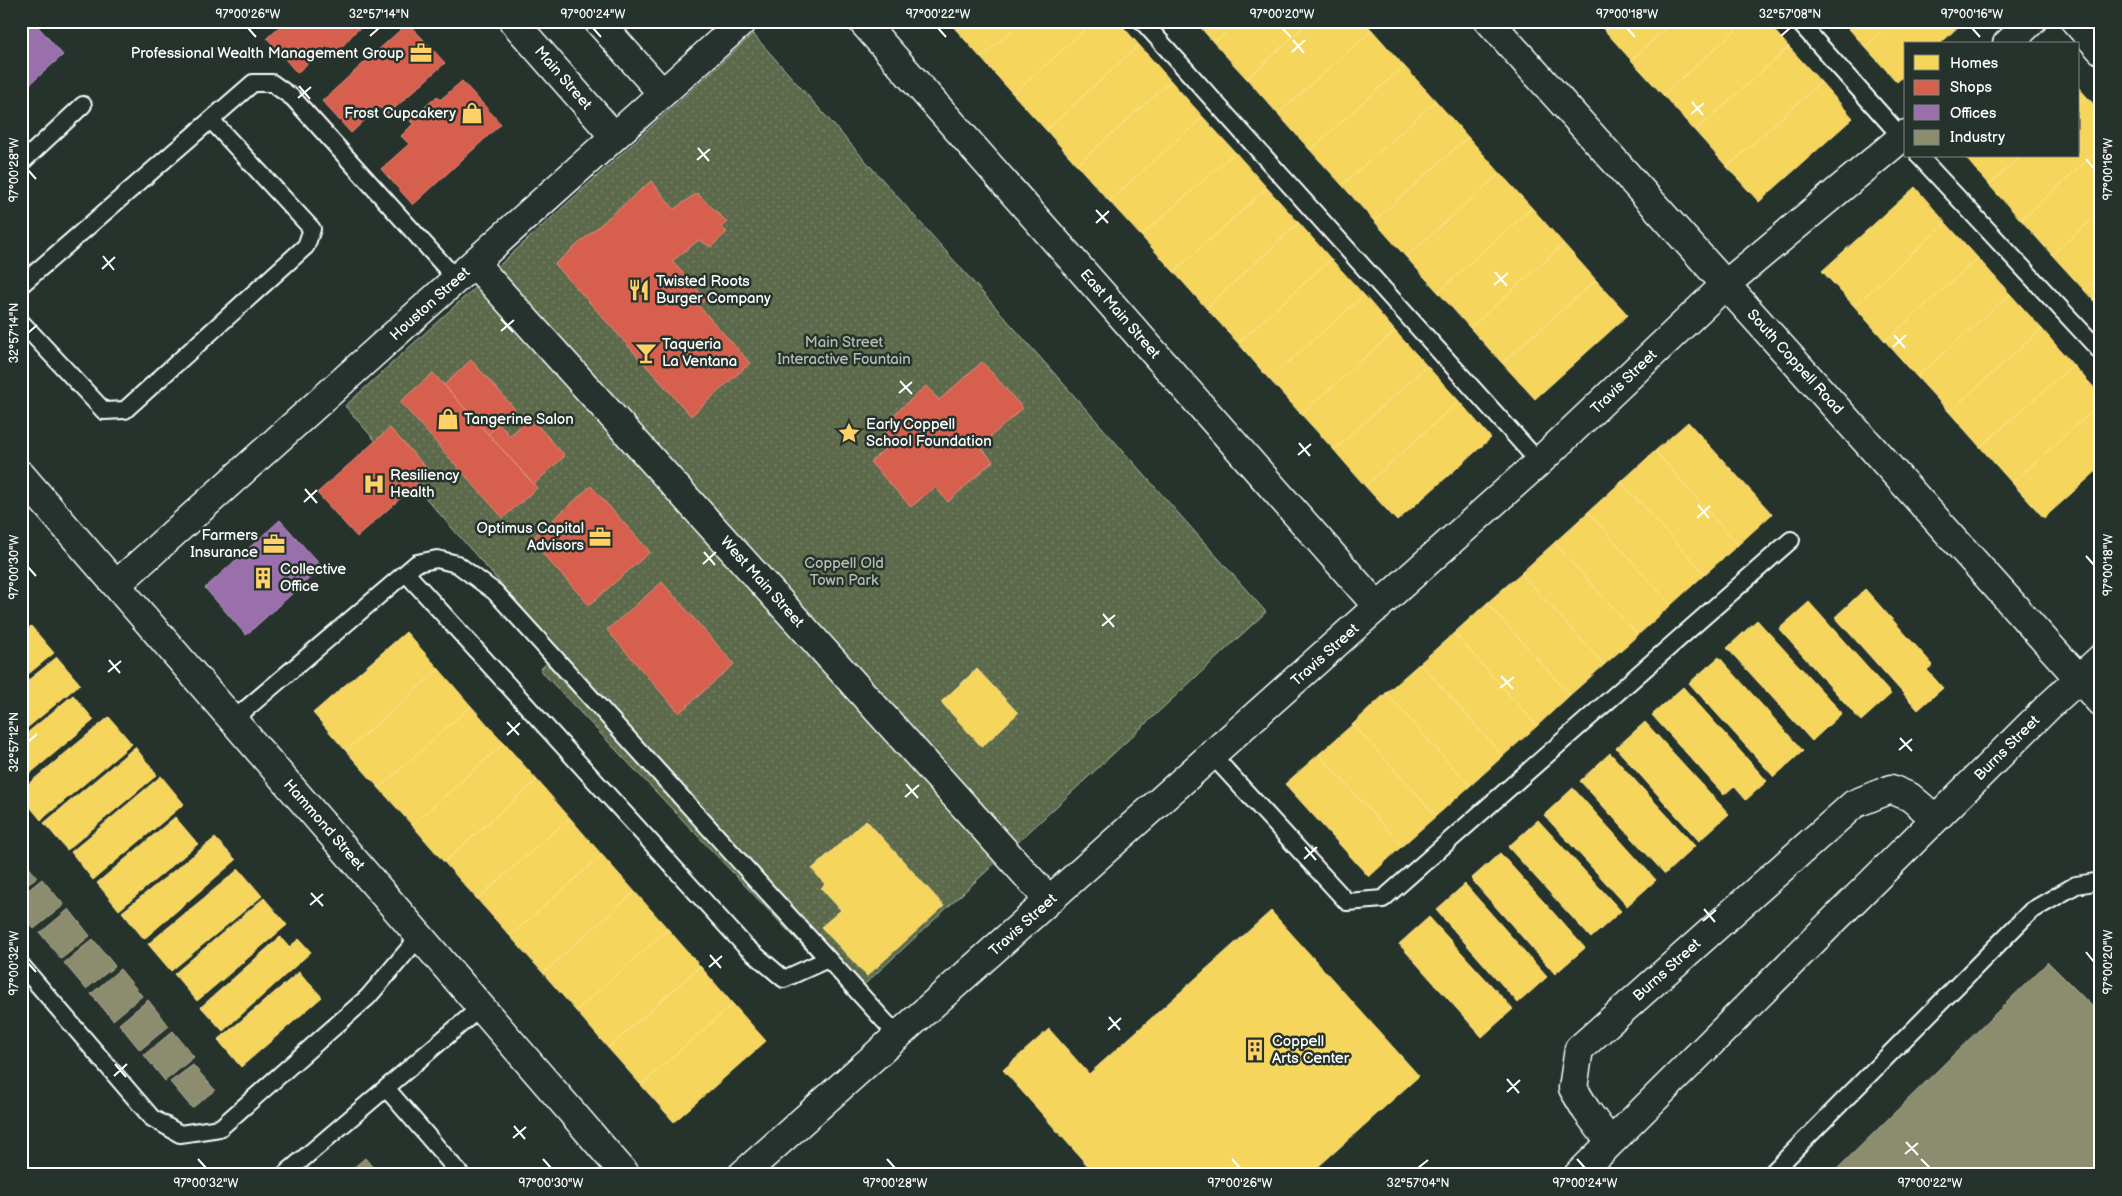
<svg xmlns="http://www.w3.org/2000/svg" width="2122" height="1196" viewBox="0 0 2122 1196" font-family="'Balsamiq Sans',sans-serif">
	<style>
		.park { fill: url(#park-dots); stroke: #aeb5a6 }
		.homes { fill: #f6d55c; stroke: #f9e28d }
		.shops { fill: #d6604d; stroke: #e29082 }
		.offices { fill: #9970ab; stroke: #b89bc4 }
		.industry { fill: #8c8c6e; stroke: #aeae9a }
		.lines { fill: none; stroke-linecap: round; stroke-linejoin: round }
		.lane-casing { stroke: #fff; stroke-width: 20 }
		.street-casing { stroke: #fff; stroke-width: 31 }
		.lane { stroke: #26332d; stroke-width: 16 }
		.street { stroke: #26332d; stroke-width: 28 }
		.ticks { fill: none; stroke: #fff; stroke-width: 2 }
		.labels { text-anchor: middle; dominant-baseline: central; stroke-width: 5; stroke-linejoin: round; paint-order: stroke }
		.poi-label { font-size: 15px; fill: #fff; stroke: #26332d; text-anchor: start }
		.street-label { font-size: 15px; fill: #fff; stroke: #26332d }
		.park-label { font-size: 15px; fill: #b6bcae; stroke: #26332d }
		.neatline { fill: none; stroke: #fff; stroke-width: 2 }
		.ticks-label { font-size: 12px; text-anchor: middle; fill: #fff }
	</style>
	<defs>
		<pattern id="park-dots" width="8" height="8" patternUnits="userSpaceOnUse" patternTransform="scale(1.25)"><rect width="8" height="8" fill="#5c6b4c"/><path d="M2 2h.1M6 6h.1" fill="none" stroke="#748167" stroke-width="1.8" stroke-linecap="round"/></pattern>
	</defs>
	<rect width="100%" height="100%" fill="#26332d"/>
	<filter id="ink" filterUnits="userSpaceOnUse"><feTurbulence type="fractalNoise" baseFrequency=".02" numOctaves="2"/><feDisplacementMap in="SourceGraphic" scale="10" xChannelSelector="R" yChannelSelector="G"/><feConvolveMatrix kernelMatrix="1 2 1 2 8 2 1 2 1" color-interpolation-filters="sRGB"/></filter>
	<g filter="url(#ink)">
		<!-- park -->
		<path class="park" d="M753,34L1266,612L851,997L540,670L559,650L345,406Z"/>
		<!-- homes -->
		<path class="homes" d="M951,21H1023L981,58L950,23Z
			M1023,21H1095L1013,94L981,58Z
			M1095,21H1118L1139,45L1046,130L1013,94Z
			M1195,21H1238L1214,43Z
			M1238,21H1310L1247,79L1214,43Z
			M1310,21H1364L1372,30L1278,114L1247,79Z
			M1602,21H1674L1631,60L1599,24Z
			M1674,21H1746L1663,95L1631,60Z
			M1746,21H1766L1789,47L1695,131L1663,95Z
			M1842,21H1893L1865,47Z
			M1893,21H1964L1940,44H1906V74L1897,82L1865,47Z
			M1372,30L1404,66L1310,150L1278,114Z
			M1139,45L1171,81L1077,165L1046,130Z
			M1789,47L1821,82L1727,167L1695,131Z
			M1404,66L1436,101L1342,185L1310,150Z
			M1171,81L1203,117L1109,201L1077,165Z
			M1821,82L1853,118L1759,202L1727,167Z
			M2078,87L2087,97L2078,105Z
			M2087,97L2101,112V148L2021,220L1989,185L2021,156H2078V105Z
			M1436,101L1468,137L1374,221L1342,185Z
			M1203,117L1235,152L1141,236L1109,201Z
			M1468,137L1500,173L1406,257L1374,221Z
			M2101,148V211L2052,255L2021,220Z
			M1235,152L1267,188L1174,272L1141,236Z
			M1964,156H2021L1989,185Z
			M1500,173L1532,208L1438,292L1406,257Z
			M1915,187L1946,223L1854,306L1822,271Z
			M1267,188L1299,223L1206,308L1174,272Z
			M1532,208L1564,244L1470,328L1438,292Z
			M2101,211V275L2084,290L2052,255Z
			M1299,223L1331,259L1238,343L1206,308Z
			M1946,223L1978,258L1885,341L1854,306Z
			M1564,244L1596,280L1502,363L1470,328Z
			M1978,258L2010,294L1917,377L1885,341Z
			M1331,259L1364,295L1269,379L1238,343Z
			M2101,275V309L2084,290Z
			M1596,280L1628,315L1535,399L1502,363Z
			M2010,294L2042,329L1949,412L1917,377Z
			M1364,295L1395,331L1301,414L1269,379Z
			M2042,329L2073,365L1980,447L1949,412Z
			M1395,331L1427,366L1334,450L1301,414Z
			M2073,365L2101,395V403L2012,483L1980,447Z
			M1427,366L1459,401L1365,486L1334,450Z
			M1459,401L1491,438L1397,521L1365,486Z
			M2101,403V467L2044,518L2012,483Z
			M1688,422L1772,514L1738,545L1655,451Z
			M1655,451L1738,545L1705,574L1621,482Z
			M1621,482L1705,574L1671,605L1588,512Z
			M1588,512L1671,605L1638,635L1554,543Z
			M1554,543L1638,635L1604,665L1521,573Z
			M1521,573L1604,665L1570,695L1487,603Z
			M1865,589L1933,665L1927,670L1943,688L1918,710L1835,617Z
			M1809,602L1891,694L1861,721L1779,629Z
			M1487,603L1570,695L1537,726L1454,633Z
			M21,615L28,623L21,628Z
			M1757,620L1842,713L1812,741L1727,648Z
			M31,626L54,653L21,680V634Z
			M406,632L439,669L346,751L313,713Z
			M1454,633L1537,726L1503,756L1420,663Z
			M57,657L80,684L21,733V686Z
			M1719,657L1803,751L1774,777L1689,683Z
			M1420,663L1503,756L1470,786L1386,693Z
			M439,669L471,706L379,788L346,751Z
			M977,669L1018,713L982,747L941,702Z
			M1683,687L1767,781L1746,800L1734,786L1724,795L1652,715Z
			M1386,693L1470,786L1436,816L1353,724Z
			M73,695L94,720L21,781V738Z
			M471,706L504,743L412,825L379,788Z
			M109,717L132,744L41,820L21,796V790Z
			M1645,722L1729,814L1699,841L1616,748Z
			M1353,724L1436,816L1402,846L1319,754Z
			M504,743L537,780L444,862L412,825Z
			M135,747L157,775L67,850L44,823Z
			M1610,753L1695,846L1665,874L1580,781Z
			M1319,754L1402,846L1369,877L1285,784Z
			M161,776L184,804L93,880L71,852Z
			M537,780L570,818L477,899L444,862Z
			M1573,788L1656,880L1627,906L1544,815Z
			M175,817L198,844L119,910L97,883Z
			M570,818L602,855L510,936L477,899Z
			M866,820L944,906L867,976L821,927L841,910L821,888L825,884L812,869Z
			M1538,820L1621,911L1591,938L1508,847Z
			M215,838L236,860L144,939L122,912Z
			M1500,853L1585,948L1555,974L1471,879Z
			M602,855L635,892L543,973L510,936Z
			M239,869L262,896L171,971L148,944Z
			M1465,884L1547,977L1518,1003L1436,910Z
			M635,892L668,929L576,1011L543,973Z
			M264,898L287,925L197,1001L174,974Z
			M1271,911L1419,1076L1309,1175H1096L1003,1070L1049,1029L1089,1074Z
			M1429,917L1513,1009L1482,1037L1399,944Z
			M668,929L700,966L608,1048L576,1011Z
			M280,937L289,947L299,939L311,952L223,1031L201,1007Z
			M700,966L733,1004L641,1085L608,1048Z
			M299,972L322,997L241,1067L218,1040Z
			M733,1004L766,1041L674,1122L641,1085Z"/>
		<!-- shops -->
		<path class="shops" d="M285,21H369L354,33L335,55L327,46L297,73L267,38Z
			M408,23L445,63L387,115L379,107L351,133L322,101Z
			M462,81L501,124L413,205L381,169L409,144L401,136L413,124L410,121L437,96L440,100Z
			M651,181L674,209L697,193L727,222L721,227L727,232L711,247L699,240L672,261L706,299L698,305L750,363L691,416L555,264Z
			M471,360L515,409L488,434L444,385Z
			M982,362L1023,408L980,446L993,461L948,502L935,487L911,507L870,462L894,441L881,426L926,386L939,400Z
			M433,373L537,488L503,518L400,402Z
			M530,417L565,456L534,484L488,434L499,423L510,436Z
			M390,428L430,472L357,537L317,493Z
			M591,486L650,552L589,605L530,540Z
			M662,582L734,664L679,713L607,630Z"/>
		<!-- offices -->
		<path class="offices" d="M21,21H33L63,55L21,92Z
			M280,520L322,567L246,635L205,588Z"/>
		<!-- industry -->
		<path class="industry" d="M21,858L37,877L21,889Z
			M42,879L64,905L34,929L21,914V896Z
			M69,909L90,936L61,959L40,933Z
			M93,939L115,966L86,989L64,963Z
			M2048,962L2101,1015V1175H1831Z
			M120,969L142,996L113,1020L91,994Z
			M148,1000L169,1026L140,1050L119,1024Z
			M173,1031L194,1057L165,1081L144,1055Z
			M193,1065L215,1090L192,1108L170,1082Z
			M365,1158L379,1175H345Z"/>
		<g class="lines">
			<!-- lane casing -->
			<g class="lane-casing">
				<path id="lane" d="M1142,21L1539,462
					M1798,21L1906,142
					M1919,156L2101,352
					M21,163L83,105
					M21,285L253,83H272L293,98L457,280
					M21,322L104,411L125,410L306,246L312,229L211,120
					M406,573L745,946L784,979L828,959
					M233,720L417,563L437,559L457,564L495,592L898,1036
					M1212,755L1347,902L1383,899L1791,540
					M21,965L152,1118L180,1134L220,1128L368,997L420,936
					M386,1088L461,1175
					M284,1175L481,1007
					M1770,1175L2031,911L2076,885L2101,881"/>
			</g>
			<!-- street casing -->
			<g class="street-casing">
				<path id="street" d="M513,21L613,135
					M598,21L662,93
					M862,21L1378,607
					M1489,21L2101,703
					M2075,21L2101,50
					M2007,44L2032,21
					M475,264L1049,900
					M21,475L626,1175
					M116,585L743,21
					M1610,1142L1586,1110L1573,1088L1579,1049L1854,804L1891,789L1910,797L1935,818
					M742,1175L1539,462L1725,285L1906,134
					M1578,1175L2046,709L2101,658"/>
			</g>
			<!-- lane -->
			<use href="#lane" class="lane"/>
			<!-- street -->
			<use href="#street" class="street"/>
		</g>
	</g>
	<!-- ticks -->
	<path class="ticks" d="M248,28L256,37M593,28L601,37M938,28L946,37M1282,28L1291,37M1627,28L1635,37M1972,28L1980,37M370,36L379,28M1781,36L1790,28M1293,40L1304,53M1292,52L1305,40M299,86L310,99M298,98L311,87M1692,102L1703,115M1691,114L1704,103M698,148L709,161M2086,159L2094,169M697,160L710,149M28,170L36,179M1096,210L1108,223M1096,223L1109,211M103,256L114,270M102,269L115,257M1495,272L1507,286M1494,285L1508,273M501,319L513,332M501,331L514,320M28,333L37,325M1894,335L1905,348M1893,347L1906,335M900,381L912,394M899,393L912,382M1299,443L1310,456M1298,455L1311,444M305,489L317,503M304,502L317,490M1698,505L1709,518M1697,518L1710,506M704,552L715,565M2086,556L2094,565M703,564L716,552M28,567L36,576M1103,614L1114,627M1102,626L1115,615M109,660L120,673M108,672L121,661M1501,676L1513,689M1500,688L1514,677M507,722L519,735M507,735L520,723M1900,738L1912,751M28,742L37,734M1899,750L1912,739M906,784L918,798M905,797L919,785M1305,847L1316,860M1304,859L1317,847M311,893L323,906M310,905L323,894M1704,909L1715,922M1703,921L1716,910M2086,952L2094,962M710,955L721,968M28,963L36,972M709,967L722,956M1109,1017L1120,1030M1108,1030L1121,1018M115,1064L126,1077M114,1076L127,1064M1507,1079L1519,1093M1507,1092L1520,1080M514,1126L525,1139M513,1138L526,1127M1906,1142L1918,1155M1905,1154L1918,1143M198,1159L206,1168M543,1159L551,1168M887,1159L895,1168M1232,1159L1240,1168M1577,1159L1585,1168M1921,1159L1930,1168M1418,1168L1428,1160"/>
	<!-- icons -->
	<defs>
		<g id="office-bare" transform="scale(1.725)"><path d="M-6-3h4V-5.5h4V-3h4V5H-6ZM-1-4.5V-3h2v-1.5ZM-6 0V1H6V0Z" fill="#ffd166" stroke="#26332d" stroke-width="2.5" paint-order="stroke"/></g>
		<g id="shop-bare" transform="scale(1.725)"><path d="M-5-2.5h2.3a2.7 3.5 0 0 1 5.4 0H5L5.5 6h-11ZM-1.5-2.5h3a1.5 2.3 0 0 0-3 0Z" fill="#ffd166" stroke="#26332d" stroke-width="2.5" paint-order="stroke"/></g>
		<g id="restaurant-bare" transform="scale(1.725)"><path d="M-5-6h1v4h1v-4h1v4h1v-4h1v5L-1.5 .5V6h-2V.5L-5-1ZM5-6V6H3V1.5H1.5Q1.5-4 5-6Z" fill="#ffd166" stroke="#26332d" stroke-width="2.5" paint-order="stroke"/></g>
		<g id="bar-bare" transform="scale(1.725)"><path d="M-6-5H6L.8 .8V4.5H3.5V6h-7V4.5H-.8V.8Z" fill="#ffd166" stroke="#26332d" stroke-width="2.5" paint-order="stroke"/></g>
		<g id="sight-bare" transform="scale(1.725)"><path d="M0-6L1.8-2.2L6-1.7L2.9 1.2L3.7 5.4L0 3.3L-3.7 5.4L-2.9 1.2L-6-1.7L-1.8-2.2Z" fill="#ffd166" stroke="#26332d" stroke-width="2.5" paint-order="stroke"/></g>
		<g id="hospital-bare" transform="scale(1.725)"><path d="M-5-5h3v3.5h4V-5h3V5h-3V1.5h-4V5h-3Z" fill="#ffd166" stroke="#26332d" stroke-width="2.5" paint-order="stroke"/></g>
		<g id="building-bare" transform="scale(1.725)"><path d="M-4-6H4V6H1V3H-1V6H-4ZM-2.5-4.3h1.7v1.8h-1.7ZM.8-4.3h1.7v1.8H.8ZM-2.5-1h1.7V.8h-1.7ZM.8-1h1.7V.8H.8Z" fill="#ffd166" stroke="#26332d" stroke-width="2.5" paint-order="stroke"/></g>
	</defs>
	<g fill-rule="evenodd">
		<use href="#office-bare" x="421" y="53"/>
		<use href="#shop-bare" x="472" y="113"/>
		<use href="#restaurant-bare" x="639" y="290"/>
		<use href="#bar-bare" x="646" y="353"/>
		<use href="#shop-bare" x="448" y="419"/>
		<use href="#sight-bare" x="849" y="433"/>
		<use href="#hospital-bare" x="374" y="484"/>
		<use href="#office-bare" x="600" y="537"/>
		<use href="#office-bare" x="274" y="544"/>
		<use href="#building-bare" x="263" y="578"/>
		<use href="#building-bare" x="1255" y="1050"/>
	</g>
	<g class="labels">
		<!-- poi labels -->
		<g class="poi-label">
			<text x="404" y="53" text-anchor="end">Professional Wealth Management Group</text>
			<text x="456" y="113" text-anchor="end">Frost Cupcakery</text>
			<text x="656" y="281">Twisted Roots<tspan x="656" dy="17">Burger Company</tspan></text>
			<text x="662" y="344">Taqueria<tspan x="662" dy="17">La Ventana</tspan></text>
			<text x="464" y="419">Tangerine Salon</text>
			<text x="866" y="424">Early Coppell<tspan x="866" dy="17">School Foundation</tspan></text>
			<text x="390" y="475">Resiliency<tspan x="390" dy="17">Health</tspan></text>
			<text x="584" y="528" text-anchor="end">Optimus Capital<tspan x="584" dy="17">Advisors</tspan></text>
			<text x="258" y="535" text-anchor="end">Farmers<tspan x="258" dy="17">Insurance</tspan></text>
			<text x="280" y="569">Collective<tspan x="280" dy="17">Office</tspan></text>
			<text x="1272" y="1041">Coppell<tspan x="1272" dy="17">Arts Center</tspan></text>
		</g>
		<!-- street labels -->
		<g class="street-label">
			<text transform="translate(563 78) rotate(49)">Main Street</text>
			<text transform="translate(430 304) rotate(-42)">Houston Street</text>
			<text transform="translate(1120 314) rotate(49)">East Main Street</text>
			<text transform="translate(1795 362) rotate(48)">South Coppell Road</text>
			<text transform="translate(1624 382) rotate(-44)">Travis Street</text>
			<text transform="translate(762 582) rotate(48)">West Main Street</text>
			<text transform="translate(1325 655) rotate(-42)">Travis Street</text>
			<text transform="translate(2007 748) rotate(-45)">Burns Street</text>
			<text transform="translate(324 825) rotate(49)">Hammond Street</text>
			<text transform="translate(1023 925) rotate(-42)">Travis Street</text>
			<text transform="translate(1667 970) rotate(-42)">Burns Street</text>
		</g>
		<!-- park labels -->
		<g class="park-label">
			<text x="844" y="342">Main Street<tspan x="844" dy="17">Interactive Fountain</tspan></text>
			<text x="844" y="563">Coppell Old<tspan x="844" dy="17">Town Park</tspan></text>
		</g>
	</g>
	<!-- margin -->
	<rect width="2122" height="1196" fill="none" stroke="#26332d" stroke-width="55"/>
	<!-- legend -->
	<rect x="1904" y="42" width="175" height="115" fill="#26332d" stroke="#7d8581"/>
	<rect x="1914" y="55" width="25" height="15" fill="#f6d55c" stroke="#7d8581"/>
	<text x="1950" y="68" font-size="15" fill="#ffffff">Homes</text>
	<rect x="1914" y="80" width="25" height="15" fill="#d6604d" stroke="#7d8581"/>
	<text x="1950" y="92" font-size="15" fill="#ffffff">Shops</text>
	<rect x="1914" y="105" width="25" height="15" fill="#9970ab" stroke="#7d8581"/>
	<text x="1950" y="118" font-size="15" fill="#ffffff">Offices</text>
	<rect x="1914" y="130" width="25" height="15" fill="#8c8c6e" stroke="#7d8581"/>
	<text x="1950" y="142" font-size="15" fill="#ffffff">Industry</text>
	<rect x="28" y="28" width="2066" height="1140" class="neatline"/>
	<g class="ticks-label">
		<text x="248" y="18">97°00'26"W</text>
		<text x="379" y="18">32°57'14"N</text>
		<text x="593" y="18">97°00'24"W</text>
		<text x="938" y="18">97°00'22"W</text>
		<text x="1282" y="18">97°00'20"W</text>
		<text x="1627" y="18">97°00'18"W</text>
		<text x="1790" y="18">32°57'08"N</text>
		<text x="1972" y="18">97°00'16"W</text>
		<text transform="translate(2108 169) rotate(-90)" y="4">97°00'16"W</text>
		<text transform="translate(14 170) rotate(-90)" y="4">97°00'28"W</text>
		<text transform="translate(14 333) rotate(-90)" y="4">32°57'14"N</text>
		<text transform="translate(2108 565) rotate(-90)" y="4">97°00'18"W</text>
		<text transform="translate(14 567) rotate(-90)" y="4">97°00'30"W</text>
		<text transform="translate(14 742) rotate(-90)" y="4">32°57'12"N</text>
		<text transform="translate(2108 962) rotate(-90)" y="4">97°00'20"W</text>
		<text transform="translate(14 963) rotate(-90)" y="4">97°00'32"W</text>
		<text x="206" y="1187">97°00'32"W</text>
		<text x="551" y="1187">97°00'30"W</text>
		<text x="895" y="1187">97°00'28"W</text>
		<text x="1240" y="1187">97°00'26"W</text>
		<text x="1418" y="1187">32°57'04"N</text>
		<text x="1585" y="1187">97°00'24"W</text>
		<text x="1930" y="1187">97°00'22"W</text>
	</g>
</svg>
